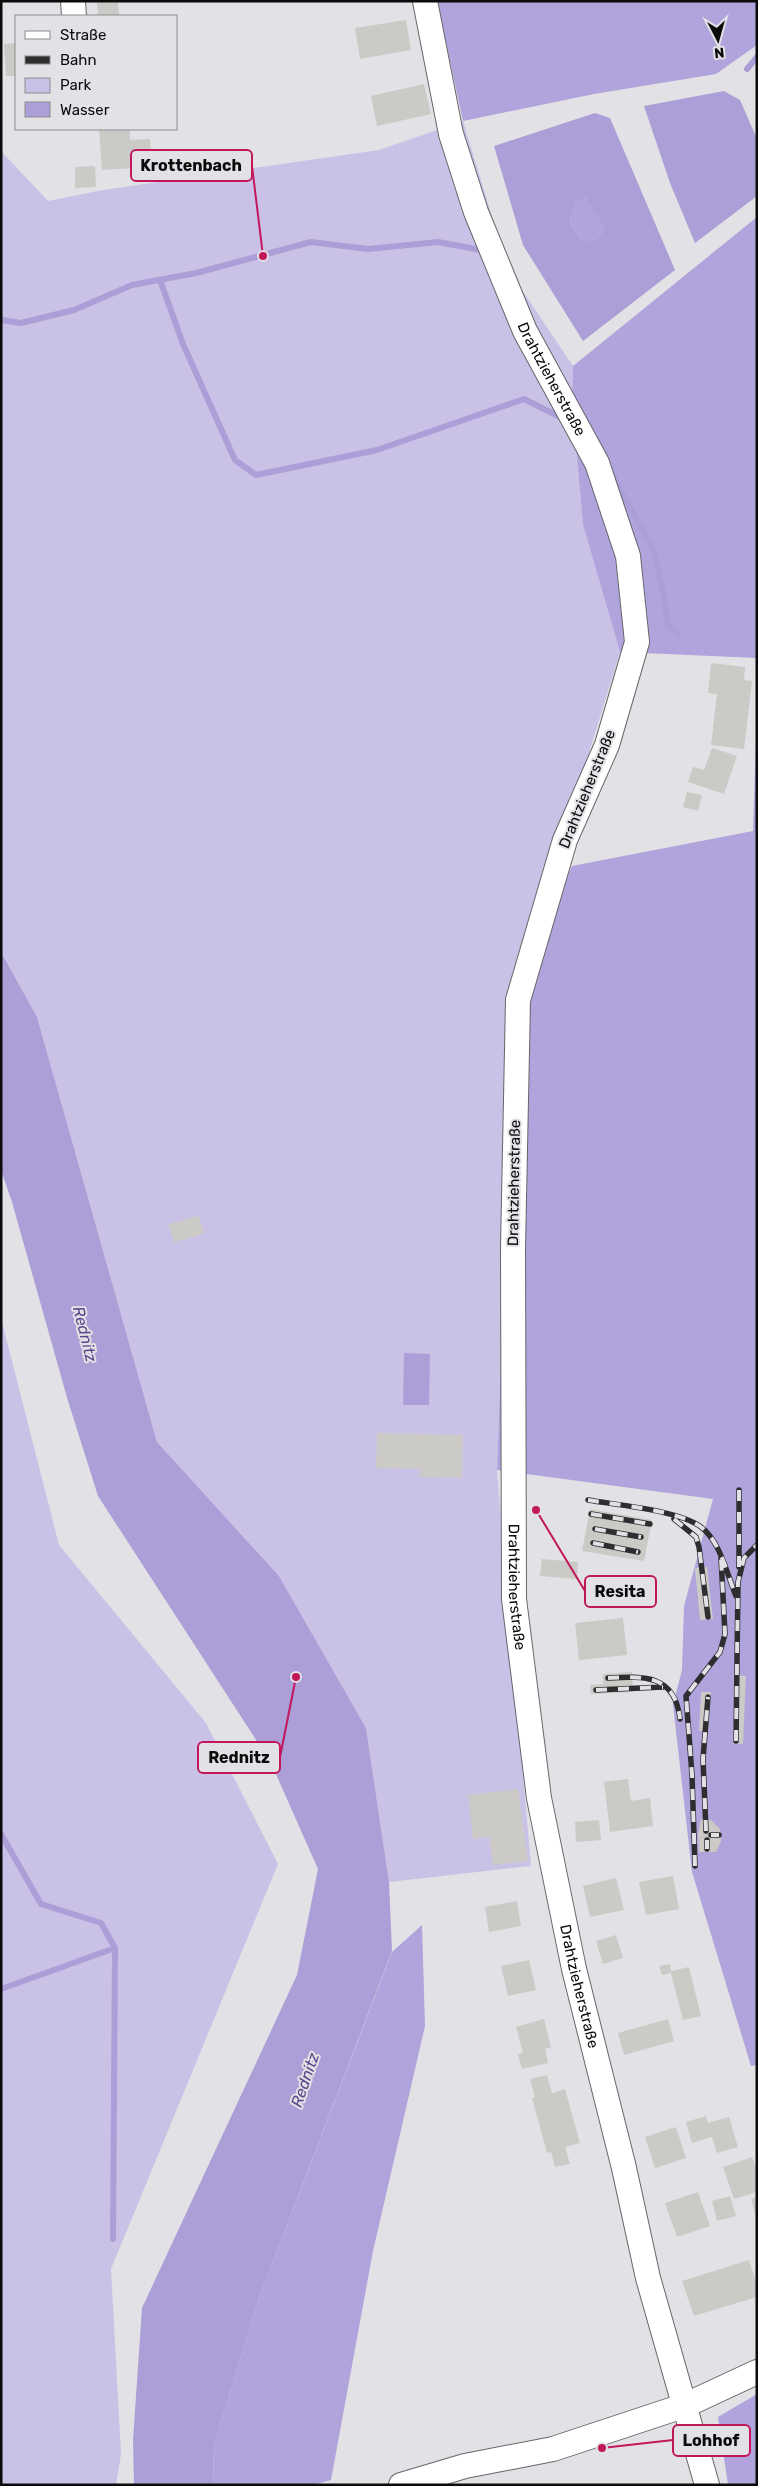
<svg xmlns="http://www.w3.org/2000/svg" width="758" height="2486" viewBox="0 0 758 2486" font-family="Rubik,sans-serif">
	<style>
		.green { fill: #cac1e7 }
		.forest { fill: #b1a3dc }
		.water { fill: #ac9ed7; fill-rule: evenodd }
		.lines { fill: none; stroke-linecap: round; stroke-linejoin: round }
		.stream { stroke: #ac9ed7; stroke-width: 6 }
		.building { fill: #cccac6 }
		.street-casing { stroke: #67666a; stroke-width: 26 }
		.street { stroke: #fff; stroke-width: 24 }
		.rail-casing { stroke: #2e2d2f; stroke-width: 5.5 }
		.rail { stroke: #e2e1e5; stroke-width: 4; stroke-dasharray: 11; stroke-linecap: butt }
		.labels { text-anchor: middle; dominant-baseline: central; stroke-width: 4; stroke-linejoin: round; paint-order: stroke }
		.street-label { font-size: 15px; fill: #0b0b0c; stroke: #e2e1e5 }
		.water-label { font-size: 16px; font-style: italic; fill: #5b468c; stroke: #e2e1e5 }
		.leader { fill: none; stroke: #c2185b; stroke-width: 2 }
		.callout-dot { fill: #c2185b; stroke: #e2e1e5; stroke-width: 2 }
		.callout { fill: #e2e1e5; stroke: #c2185b; stroke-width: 2 }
		.callout-label { font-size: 16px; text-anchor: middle; font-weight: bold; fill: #0b0b0c }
	</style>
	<rect width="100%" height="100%" fill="#e2e1e5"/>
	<!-- green -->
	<path class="green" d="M463,121L508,269L573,366L572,402L583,525L620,652L514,997L497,1470L531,1866L389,1882L366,1728L279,1576L157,1442L37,1017L1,952V151L48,201L103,190L379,150Z
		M1,1318L59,1545L206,1723L278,1864L111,2269L121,2454L116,2485H1Z"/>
	<!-- forest -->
	<path class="forest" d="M437,1H757V45L716,74L594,94L463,121Z
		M588,198L604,229L595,241H582L570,223L575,201Z
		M757,217V658L620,652L583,525L572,402L573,366Z
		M757,713V2065L751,2066L692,1872L673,1705L682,1670L684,1606L713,1499L497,1470L514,997L572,866L753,831Z
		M422,1925L425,2026L373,2251L331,2480L313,2485H213L214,2445L259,2298L392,1952Z
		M757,2394V2485H728L718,2417Z"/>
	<!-- water -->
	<path class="water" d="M724,91L740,100L757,139V196L695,243L670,183L644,106Z
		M595,113L610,118L675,270L583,341L523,245L494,146ZM587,198L604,229L595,241H582L570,223L575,202Z
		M1,952L37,1017L157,1442L279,1576L366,1728L389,1882L392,1951L259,2298L214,2445L213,2485H134L133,2440L142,2308L297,1975L318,1869L271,1763L98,1496L68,1401L12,1202L1,1170Z
		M404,1353L430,1354L429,1405H403Z"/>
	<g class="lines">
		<!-- stream -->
		<path class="stream" d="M747,69L757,57
			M160,280L183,344L235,460L256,475L377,450L524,399L564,419
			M1,320L21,323L74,310L132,285L196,273L311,242L368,249L438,242L481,250
			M612,475L653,549L664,595L667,625L679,633
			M1,1834L41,1904L101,1923L115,1948L113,2239
			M1,1989L115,1948"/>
	</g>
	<!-- building -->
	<path class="building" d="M97,1H118L119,16H98Z
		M406,20L411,50L360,59L355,28Z
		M16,43V76H6L4,44Z
		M424,84L431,114L377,126L371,96Z
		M99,129H130V140L150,139L152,167L102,170Z
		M95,166L96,187L75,188V167Z
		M711,663L745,667L744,680L752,681L744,749L711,745L717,694L708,693Z
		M712,748L737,756L724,794L688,782L693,767L704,770Z
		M687,792L702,795L698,811L683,807Z
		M199,1216L204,1234L174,1242L168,1224Z
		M377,1433L463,1435L462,1478L419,1477L420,1469L376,1468Z
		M590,1509L652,1520L644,1561L582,1551Z
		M542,1559L578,1562L577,1579L540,1576Z
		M707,1567L713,1619L700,1620L695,1568Z
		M623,1618L627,1655L579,1660L575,1623Z
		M632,1672L633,1692L591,1694L590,1685L603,1684V1674Z
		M736,1675L746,1676L743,1744L733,1743Z
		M701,1692H711L708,1732L699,1731Z
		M628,1779L631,1801L650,1798L653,1826L610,1832L604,1782Z
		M518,1789L528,1861L493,1865L489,1837L473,1839L468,1795Z
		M701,1819L711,1820L720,1829L721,1841L716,1852H699L698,1833Z
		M599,1820L601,1840L576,1842L575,1822Z
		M673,1876L679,1909L646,1915L639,1882Z
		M616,1878L624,1910L590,1917L583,1886Z
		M517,1901L521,1926L489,1932L485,1907Z
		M616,1935L623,1958L603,1964L596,1941Z
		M529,1960L536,1990L508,1996L501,1966Z
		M670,1964L671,1971L689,1967L701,2016L683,2020L671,1973L662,1975L659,1966Z
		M544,2019L551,2047L545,2049L548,2063L522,2069L518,2054L523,2053L516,2027Z
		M668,2019L674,2041L624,2055L618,2033Z
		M547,2075L552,2093L565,2089L580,2143L565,2147L570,2164L555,2167L551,2152L547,2153L532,2098L535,2097L530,2079Z
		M706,2116L708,2123L729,2117L738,2147L717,2153L712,2137L692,2143L686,2122Z
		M676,2127L686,2158L655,2168L645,2137Z
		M752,2157L757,2170V2192L734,2199L723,2167Z
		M698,2192L710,2226L677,2237L665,2203Z
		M730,2196L736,2216L717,2221L712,2201Z
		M757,2197V2217H756L751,2199Z
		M749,2260L757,2285V2297L694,2316L682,2281Z"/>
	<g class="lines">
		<!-- street casing -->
		<g class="street-casing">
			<g id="street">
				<path d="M73,1L74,16"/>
				<path id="s1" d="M425,1L451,134L476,212L525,331L597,463L628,556L637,642L607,745L565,840L518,1000L513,1248L514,1599L539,1798L574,1969L624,2168L648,2278L707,2485"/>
				<path d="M401,2485L465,2466L553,2449L686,2405L757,2372"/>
			</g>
		</g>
		<!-- street -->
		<use href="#street" class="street"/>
		<!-- rail casing -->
		<g class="rail-casing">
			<path id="rail" d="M588,1500C616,1505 679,1510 701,1527C720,1541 727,1574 736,1596
				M591,1514L650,1524
				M674,1519L696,1537L699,1547L708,1617
				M595,1529L641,1537
				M593,1543L638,1552
				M739,1567V1490
				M608,1678C644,1676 675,1674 680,1719
				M596,1690L663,1687
				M736,1741L738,1582L744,1558L757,1545
				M706,1831L703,1759L708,1697
				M711,1835H719
				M707,1840V1849
				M695,1866L692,1775L686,1696L720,1652L725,1634L721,1558"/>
		</g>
		<!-- rail -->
		<use href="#rail" class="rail"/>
	</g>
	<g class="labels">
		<!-- street labels -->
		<g class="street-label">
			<text stroke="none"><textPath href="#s1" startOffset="401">Drahtzieherstraße</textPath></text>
			<text transform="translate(587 789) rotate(-68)">Drahtzieherstraße</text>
			<text transform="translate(514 1183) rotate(-89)">Drahtzieherstraße</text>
			<text stroke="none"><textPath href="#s1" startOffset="1646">Drahtzieherstraße</textPath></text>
			<text stroke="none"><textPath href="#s1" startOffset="2051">Drahtzieherstraße</textPath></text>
		</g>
		<!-- water labels -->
		<g class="water-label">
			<text transform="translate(85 1334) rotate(76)">Rednitz</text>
			<text transform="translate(305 2080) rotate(-71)">Rednitz</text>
		</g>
	</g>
	<!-- callouts -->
	<path class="leader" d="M263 256L252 166M536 1510L585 1591M296 1677L280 1757M602 2448L673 2440"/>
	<g class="callout-dot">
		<circle cx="263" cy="256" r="5"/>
		<circle cx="536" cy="1510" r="5"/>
		<circle cx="296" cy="1677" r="5"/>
		<circle cx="602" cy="2448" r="5"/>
	</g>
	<g class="callout">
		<rect x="131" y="150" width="121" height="31" rx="5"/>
		<rect x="585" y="1576" width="71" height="31" rx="5"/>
		<rect x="198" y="1742" width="82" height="31" rx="5"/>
		<rect x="673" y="2425" width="77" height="31" rx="5"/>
	</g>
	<g class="callout-label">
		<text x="191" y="171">Krottenbach</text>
		<text x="620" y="1597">Resita</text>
		<text x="239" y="1763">Rednitz</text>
		<text x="711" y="2446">Lohhof</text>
	</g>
	<!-- border -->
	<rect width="758" height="2486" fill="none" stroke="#0b0b0c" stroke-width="5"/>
	<!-- legend -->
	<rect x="15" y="15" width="162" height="115" fill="#e2e1e5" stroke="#8c8b8e"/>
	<rect x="25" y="31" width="25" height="8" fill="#ffffff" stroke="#8c8b8e"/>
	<text x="60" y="40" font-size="15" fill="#0b0b0c">Straße</text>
	<rect x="25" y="56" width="25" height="8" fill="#2e2d2f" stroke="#8c8b8e"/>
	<text x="60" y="65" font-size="15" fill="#0b0b0c">Bahn</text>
	<rect x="25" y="78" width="25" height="15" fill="#cac1e7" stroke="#8c8b8e"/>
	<text x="60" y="90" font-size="15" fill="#0b0b0c">Park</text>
	<rect x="25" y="102" width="25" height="15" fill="#ac9ed7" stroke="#8c8b8e"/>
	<text x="60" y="115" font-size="15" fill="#0b0b0c">Wasser</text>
	<!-- north arrow -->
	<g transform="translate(718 40) rotate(174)" stroke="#e2e1e5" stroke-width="4" paint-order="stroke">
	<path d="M0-4L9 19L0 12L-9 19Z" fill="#0b0b0c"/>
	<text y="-8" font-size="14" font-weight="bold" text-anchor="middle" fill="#0b0b0c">N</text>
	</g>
</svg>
